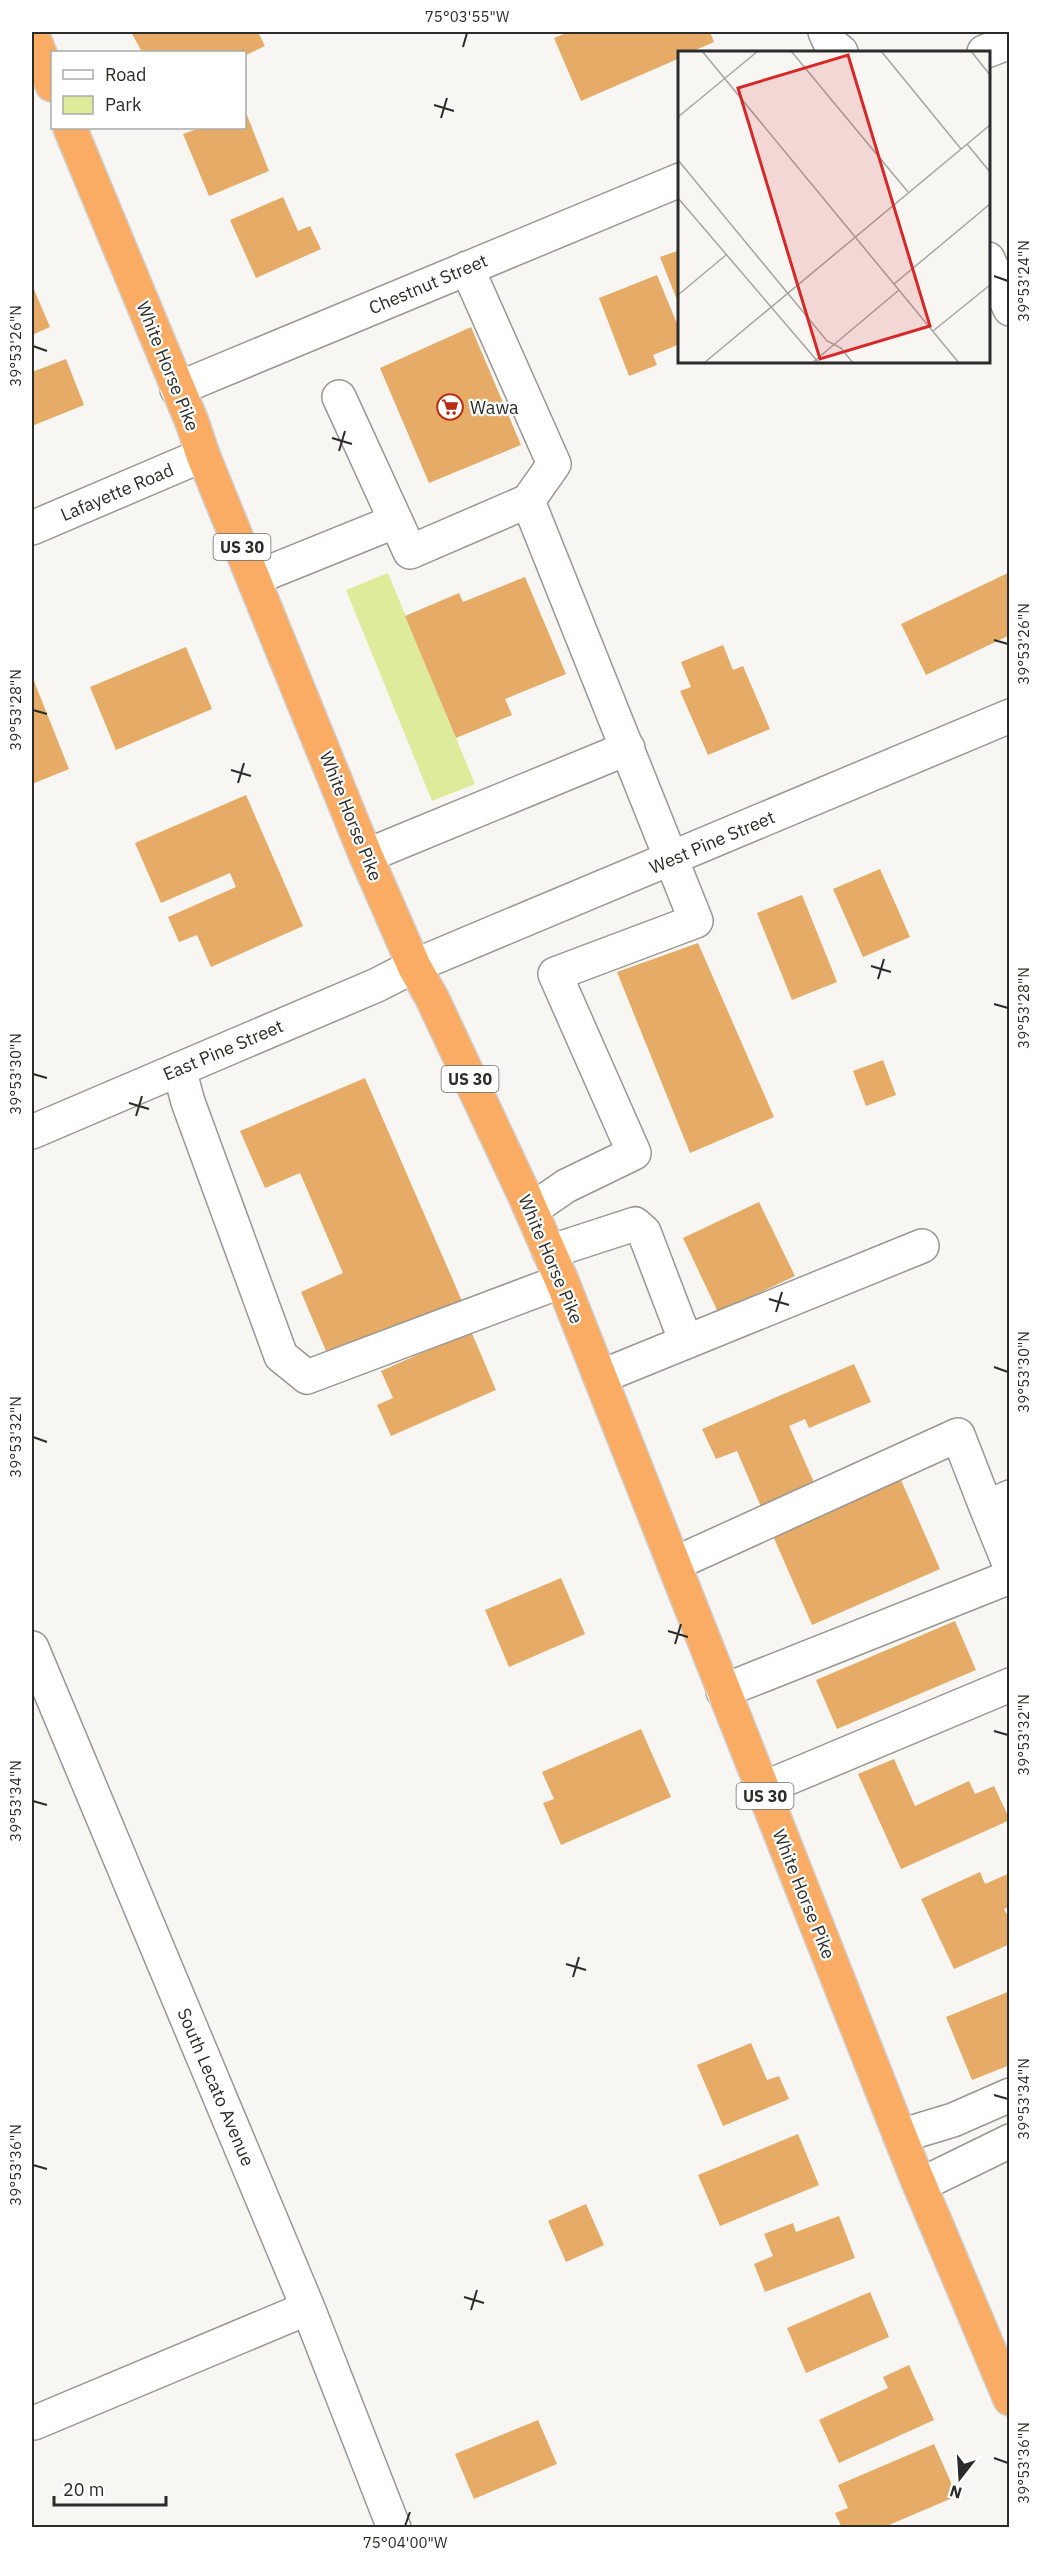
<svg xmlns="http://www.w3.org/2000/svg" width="1041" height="2559" viewBox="0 0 1041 2559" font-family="'IBM Plex Sans',sans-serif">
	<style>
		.green { fill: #deeb9a }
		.building { fill: #e5ab67 }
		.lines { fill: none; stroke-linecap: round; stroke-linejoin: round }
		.minor-casing { stroke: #989793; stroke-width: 36 }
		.highway-casing { stroke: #d0d0d0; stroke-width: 36 }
		.minor { stroke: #fff; stroke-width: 33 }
		.highway { stroke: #faac64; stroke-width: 33 }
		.ticks { fill: none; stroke: #2b2b29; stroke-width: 2 }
		.labels { text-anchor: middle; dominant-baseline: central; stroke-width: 4.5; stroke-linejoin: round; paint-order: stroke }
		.shield { fill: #fff; stroke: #6b6b69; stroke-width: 1.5 }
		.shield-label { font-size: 16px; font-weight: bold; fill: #2b2b29 }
		.street-label { font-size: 18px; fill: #2b2b29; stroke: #fff }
		.poi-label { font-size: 18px; fill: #2b2b29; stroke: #fff; text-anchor: start }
		.inset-road { fill: none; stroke: #a5a5a2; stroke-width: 1.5 }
		.view { fill: #d62828; fill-opacity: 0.15; stroke: #d62828; stroke-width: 3 }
		.inset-edge { fill: none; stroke: #2b2b29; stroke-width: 3 }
		.neatline { fill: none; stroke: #2b2b29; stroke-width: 2 }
		.ticks-label { font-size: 15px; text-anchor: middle; fill: #2b2b29 }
	</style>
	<rect width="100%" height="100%" fill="#f7f6f2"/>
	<!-- green -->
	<path class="green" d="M388,573L475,784L432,801L346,590Z"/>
	<!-- building -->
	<path class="building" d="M131,32H258L265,46L244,56V52H142Z
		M569,32H710L714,42L691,52H680V58L581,101L554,38Z
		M245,110L269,171L209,196L183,134L200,128H244Z
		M283,197L298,231L310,226L321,249L256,278L230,220Z
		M680,250V305H679L660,257Z
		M657,275L680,331V344L653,355L657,365L629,376L599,298Z
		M32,285L50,327L32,335Z
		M471,327L521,445L429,483L380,368Z
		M66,359L84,405L32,426V372Z
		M1010,572V635L926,675L901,624Z
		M525,577L566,674L505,699L512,715L456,738L405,616L459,593L463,602Z
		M723,645L733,670L743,666L770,729L708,755L680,691L691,687L681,662Z
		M186,647L212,709L116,750L90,687Z
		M32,676L69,769L32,784Z
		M246,795L303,926L211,967L197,935L179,942L168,917L236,887L230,873L161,903L135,843Z
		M880,869L910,937L863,957L833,889Z
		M802,895L837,982L792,1000L757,913Z
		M698,943L774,1117L690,1153L617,972Z
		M883,1060L896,1095L866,1106L853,1071Z
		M365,1078L462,1301L329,1358L301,1292L343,1273L300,1173L265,1188L240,1131Z
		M759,1202L795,1276L718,1312L683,1238Z
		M471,1331L496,1390L391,1436L377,1405L393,1398L381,1371Z
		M854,1364L871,1402L809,1428L805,1419L789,1426L816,1487L762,1509L737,1451L716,1459L702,1429Z
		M901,1480L940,1569L812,1625L773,1536Z
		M561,1578L585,1634L509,1667L485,1610Z
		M955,1621L976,1670L837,1729L816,1680Z
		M641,1729L671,1797L561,1845L543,1803L554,1799L542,1772Z
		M894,1759L915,1806L969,1781L975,1794L994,1786L1010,1820L901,1869L858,1774Z
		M980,1872L985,1884L1010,1873V1907L1004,1909L1010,1920V1944L954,1969L921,1899Z
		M1010,1991V2065L972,2080L946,2017Z
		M751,2043L767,2080L779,2076L789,2099L723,2126L697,2065Z
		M798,2134L819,2185L720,2226L698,2175Z
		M586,2204L604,2245L566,2262L548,2221Z
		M839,2216L855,2258L765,2292L754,2264L773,2256L764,2234L793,2223L796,2232Z
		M870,2292L889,2337L806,2373L787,2328Z
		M909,2365L934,2420L839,2463L819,2420L888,2388L883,2377Z
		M538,2420L557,2464L474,2499L455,2454Z
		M934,2444L957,2496L882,2528H842L835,2513L848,2508L838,2485Z"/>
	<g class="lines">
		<!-- minor casing -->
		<g class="minor-casing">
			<path id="minor" d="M825,32L830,43L841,52
				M984,52L1010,42
				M988,259L1010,309
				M467,268L554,464L528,501
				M177,389L680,180
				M339,397L410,552L528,501L696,921L555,974L634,1153L566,1186L531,1210
				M32,528L203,455
				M255,578L396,521
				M366,856L628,748
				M179,1069L188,1102L281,1356L307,1377L562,1281
				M32,1132L377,985L414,966L1010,716
				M549,1252L635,1224L644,1232L686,1342
				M600,1377L922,1246
				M986,1507L1010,1566
				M674,1564L958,1435L986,1507L1010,1497
				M32,1648L308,2308L394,2528
				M723,1691L1010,1577
				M762,1789L1010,1685
				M900,2136L953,2120L1010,2095
				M920,2185L1010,2141
				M34,2423L308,2308"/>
		</g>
		<!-- highway casing -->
		<g class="highway-casing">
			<path id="highway" d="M32,33L52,85
				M70,128L192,422L203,455L366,856L414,966L432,998L523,1192L562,1281L915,2174L1010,2399"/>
		</g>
		<!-- minor -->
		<use href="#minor" class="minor"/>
		<!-- highway -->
		<use href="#highway" class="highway"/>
	</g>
	<!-- ticks -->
	<path class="ticks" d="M463,47L467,33M434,105L454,111M441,118L447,98M994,276L1008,281M33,346L47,351M332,438L352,444M339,451L345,431M994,640L1008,644M33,710L47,714M231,770L251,776M238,783L244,763M871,966L891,972M878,979L884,959M994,1004L1008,1008M33,1074L47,1078M129,1103L149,1109M136,1116L142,1096M769,1299L789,1305M776,1312L782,1292M994,1367L1008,1372M33,1437L47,1442M668,1631L688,1637M675,1644L681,1624M994,1731L1008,1735M33,1801L47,1805M566,1964L586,1970M573,1977L579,1957M994,2095L1008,2099M33,2165L47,2169M464,2297L484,2303M471,2310L477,2290M994,2458L1008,2463M405,2526L410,2512"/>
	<!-- icons -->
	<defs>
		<g id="supermarket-ring" transform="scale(1.35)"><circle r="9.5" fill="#fff" stroke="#b72b11" stroke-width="1.5"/><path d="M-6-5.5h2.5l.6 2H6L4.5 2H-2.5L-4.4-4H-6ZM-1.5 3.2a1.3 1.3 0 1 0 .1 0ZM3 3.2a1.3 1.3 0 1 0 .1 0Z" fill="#b72b11"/></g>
	</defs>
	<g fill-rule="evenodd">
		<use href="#supermarket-ring" x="450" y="407"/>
	</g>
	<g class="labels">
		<!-- shield labels -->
		<g class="shield">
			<rect x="213.5" y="534" width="57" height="26" rx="4.5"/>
			<rect x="441.5" y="1066" width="57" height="26" rx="4.5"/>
			<rect x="736.5" y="1783" width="57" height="26" rx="4.5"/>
		</g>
		<g class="shield-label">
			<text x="242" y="547">US 30</text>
			<text x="470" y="1079">US 30</text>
			<text x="765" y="1796">US 30</text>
		</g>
		<!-- street labels -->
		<g class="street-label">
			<text transform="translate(428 284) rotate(-23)">Chestnut Street</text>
			<text transform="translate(168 366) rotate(68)">White Horse Pike</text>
			<text transform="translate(117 492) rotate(-23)">Lafayette Road</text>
			<text transform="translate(351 816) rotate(68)">White Horse Pike</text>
			<text transform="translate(712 842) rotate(-23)">West Pine Street</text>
			<text transform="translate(223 1050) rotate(-23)">East Pine Street</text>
			<text transform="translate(551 1259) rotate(67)">White Horse Pike</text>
			<text transform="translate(804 1894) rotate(68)">White Horse Pike</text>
			<text transform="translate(216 2087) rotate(67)">South Lecato Avenue</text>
		</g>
		<!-- poi labels -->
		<g class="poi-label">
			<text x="470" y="407">Wawa</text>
		</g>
	</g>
	<!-- overview -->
	<g transform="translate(678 51)">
		<rect width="312" height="312" fill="#f7f6f2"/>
		<path class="inset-road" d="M24,0L281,312M113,0L230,141M203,0L283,98M293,0L312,24M0,66L80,0M289,93L312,121M0,109L149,290L163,297L175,312M0,147L141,312M216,233L312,153M0,244L48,204M255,280L312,234M26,312L312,74M134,312L221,239"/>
		<path class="view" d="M170,4L252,275L142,308L60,37Z"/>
		<rect width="312" height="312" class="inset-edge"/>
	</g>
	<!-- border -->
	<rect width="1041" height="2559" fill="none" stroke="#ffffff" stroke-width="66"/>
	<!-- legend -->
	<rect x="51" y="51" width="195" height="78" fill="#ffffff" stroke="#aaaaa9" stroke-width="1.5"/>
	<rect x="63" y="70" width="30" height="9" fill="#ffffff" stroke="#aaaaa9" stroke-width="1.5"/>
	<text x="105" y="81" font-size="18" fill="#2b2b29">Road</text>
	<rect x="63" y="96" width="30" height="18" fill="#deeb9a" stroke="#aaaaa9" stroke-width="1.5"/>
	<text x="105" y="111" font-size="18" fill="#2b2b29">Park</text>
	<!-- north arrow -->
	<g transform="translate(960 2478) rotate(197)" stroke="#ffffff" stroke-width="4.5" paint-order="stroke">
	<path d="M0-4.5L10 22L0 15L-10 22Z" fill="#2b2b29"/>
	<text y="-9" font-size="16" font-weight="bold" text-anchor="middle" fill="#2b2b29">N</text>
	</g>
	<!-- scale -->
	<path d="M54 2496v9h112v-9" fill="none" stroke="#2b2b29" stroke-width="3"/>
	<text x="63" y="2496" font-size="18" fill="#2b2b29" stroke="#ffffff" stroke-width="4.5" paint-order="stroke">20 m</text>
	<rect x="33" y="33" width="975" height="2493" class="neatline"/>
	<g class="ticks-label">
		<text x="467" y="22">75°03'55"W</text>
		<text transform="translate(1024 281) rotate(-90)" y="5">39°53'24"N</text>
		<text transform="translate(16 346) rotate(-90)" y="5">39°53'26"N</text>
		<text transform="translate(1024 644) rotate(-90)" y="5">39°53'26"N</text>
		<text transform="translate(16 710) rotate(-90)" y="5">39°53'28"N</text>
		<text transform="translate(1024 1008) rotate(-90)" y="5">39°53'28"N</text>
		<text transform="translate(16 1074) rotate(-90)" y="5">39°53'30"N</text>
		<text transform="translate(1024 1372) rotate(-90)" y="5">39°53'30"N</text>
		<text transform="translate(16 1437) rotate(-90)" y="5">39°53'32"N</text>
		<text transform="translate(1024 1735) rotate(-90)" y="5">39°53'32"N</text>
		<text transform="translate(16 1801) rotate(-90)" y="5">39°53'34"N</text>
		<text transform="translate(1024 2099) rotate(-90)" y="5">39°53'34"N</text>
		<text transform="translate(16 2165) rotate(-90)" y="5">39°53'36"N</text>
		<text transform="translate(1024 2463) rotate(-90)" y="5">39°53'36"N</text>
		<text x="405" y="2548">75°04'00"W</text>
	</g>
</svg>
